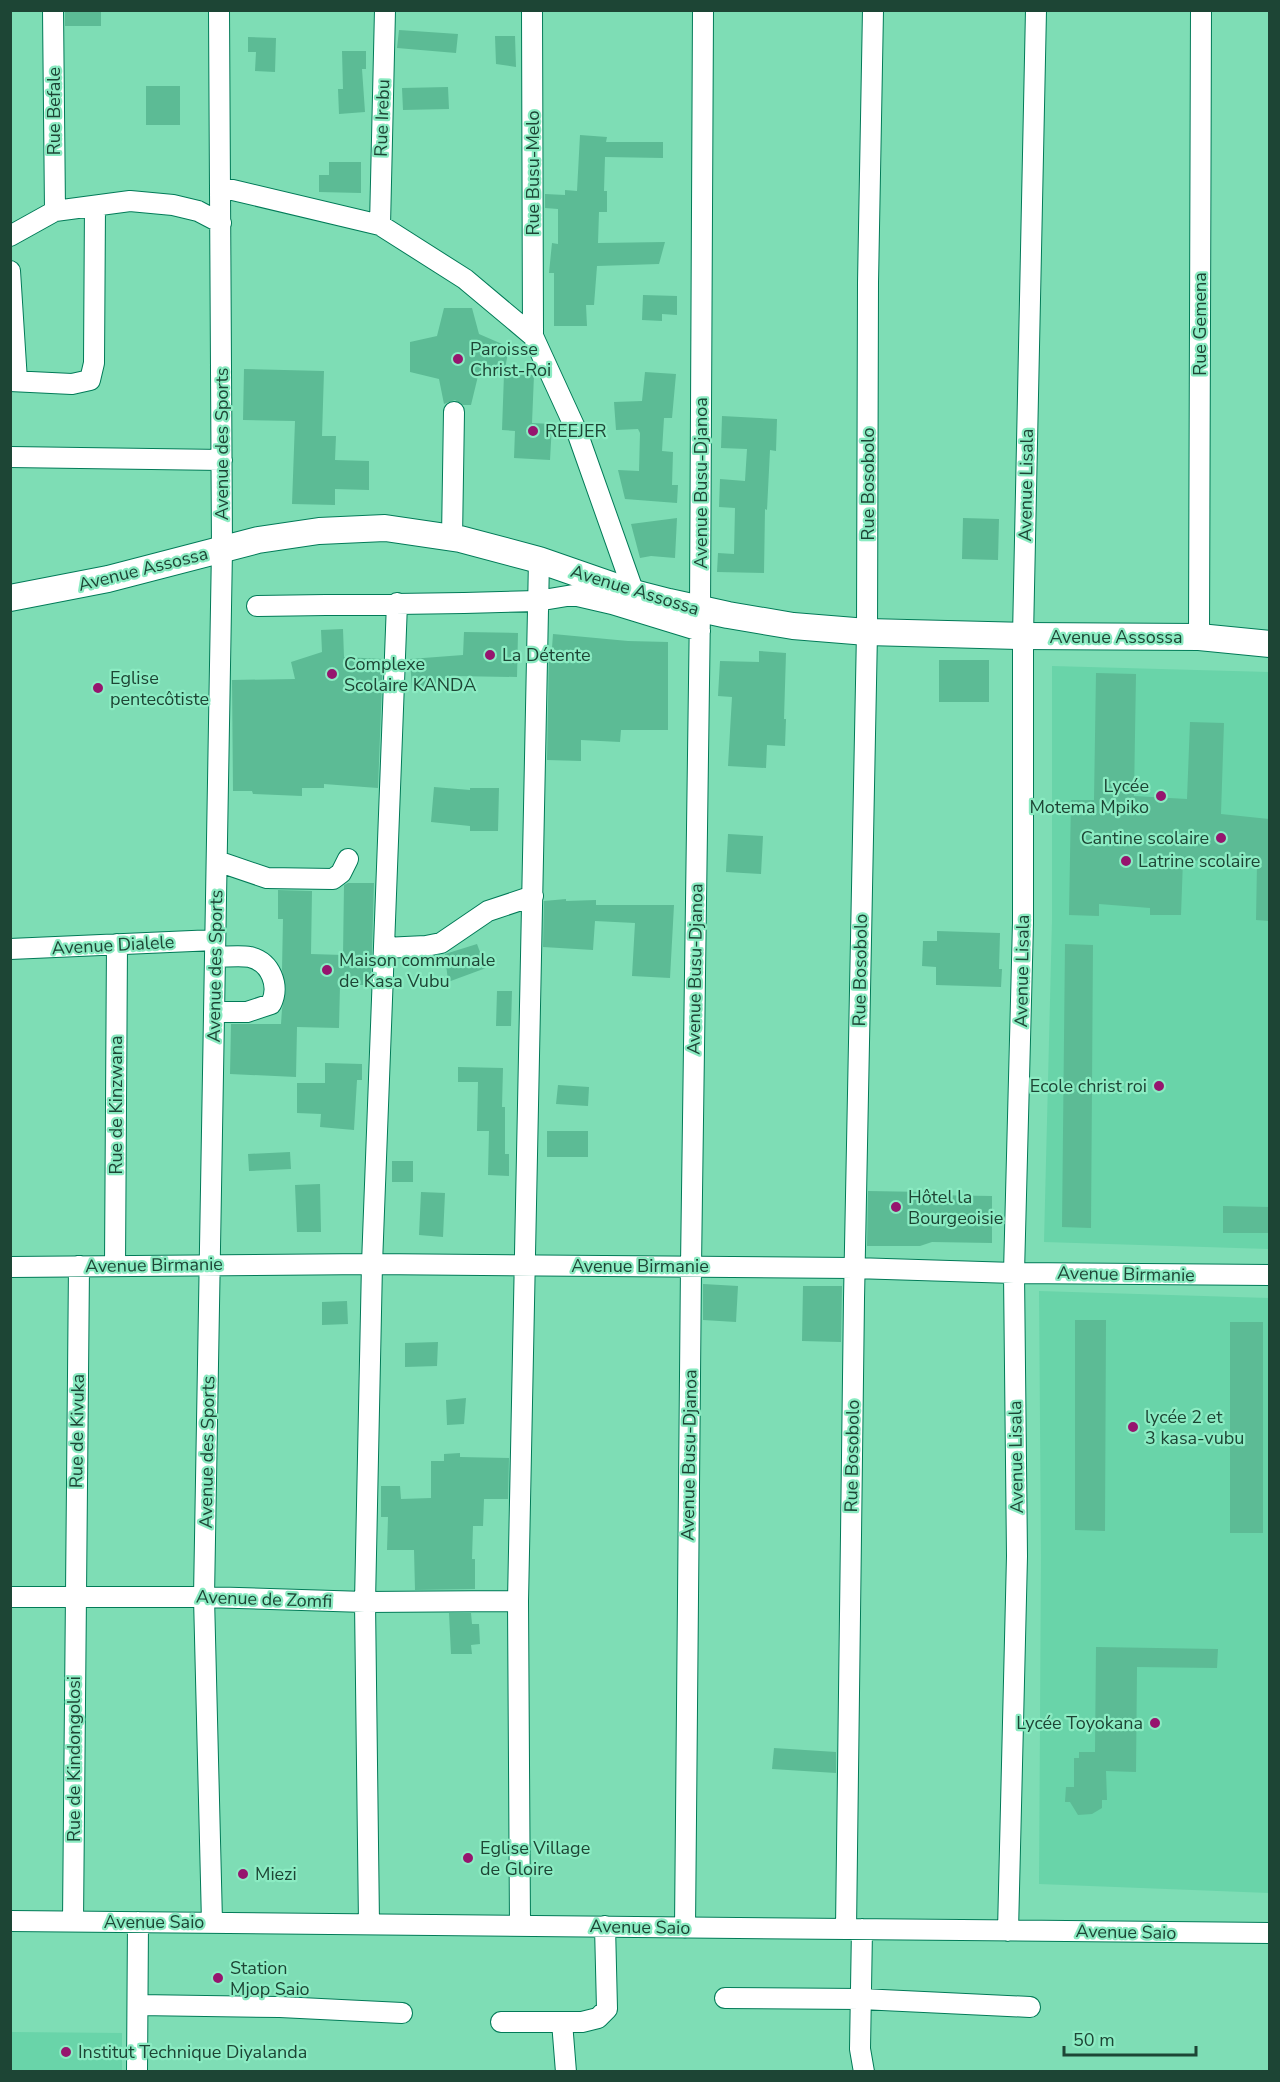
<svg xmlns="http://www.w3.org/2000/svg" width="1280" height="2082" viewBox="0 0 1280 2082" font-family="'Nunito Sans',sans-serif">
	<style>
		.built { fill: #69d4a9 }
		.building { fill: #5cbb95 }
		.lines { fill: none; stroke-linecap: round; stroke-linejoin: round }
		.minor-casing { stroke: #027b58; stroke-width: 22 }
		.major-casing { stroke: #027b58; stroke-width: 28 }
		.minor { stroke: #fff; stroke-width: 20 }
		.major { stroke: #fff; stroke-width: 26 }
		.poi-dot { fill: #96156e; stroke: #8bebc2; stroke-width: 2 }
		.labels { text-anchor: middle; dominant-baseline: central; stroke-width: 4.5; stroke-linejoin: round; paint-order: stroke }
		.street-label { font-size: 18px; fill: #1d4535; stroke: #8bebc2 }
		.poi-label { font-size: 18px; fill: #1d4535; stroke: #8bebc2; text-anchor: start }
	</style>
	<rect width="100%" height="100%" fill="#7eddb5"/>
	<!-- built -->
	<path class="built" d="M1052,666L1269,672V1249L1044,1242L1052,920Z
		M1039,1291L1269,1298V1893L1039,1884L1041,1557Z
		M11,2032L122,2033V2071H11Z"/>
	<!-- building -->
	<path class="building" d="M65,10H101V26H65Z
		M399,30L458,34L456,53L397,48Z
		M495,36H515L516,67L496,64Z
		M248,37L276,38L275,72L255,71L256,52H248Z
		M342,51H366V69H362L365,112L339,114L338,89H343Z
		M146,86H180V125H146Z
		M448,87L449,109L403,110L402,88Z
		M580,135L607,137L606,142H663V158L605,157L604,191H607V212H599L598,243L665,242L659,264L597,266L594,305H586L587,326H554V273H549L552,243L558,244V209L545,208V194L565,195V190L577,191Z
		M329,162H361V193L319,192V175H329Z
		M643,295L677,296V315L662,314V321L642,320Z
		M444,308H472L479,334L509,347L504,374L478,376L471,405H463L455,400L444,404L439,379L410,372V342L437,336Z
		M244,369L324,371L322,436H336L335,460L369,461V490L335,489V505L292,504L295,421L243,420Z
		M645,372L676,374L672,418H664L662,451L673,452L672,485H678L677,503L625,499L618,470L639,471L640,433L638,429L616,430L614,402L642,401Z
		M504,374L534,375L532,423L552,424L550,460L514,458L515,431L502,430Z
		M722,416L777,419L776,451L770,450L767,510L765,509L764,573L717,572L718,553L734,554L735,508L719,507L720,479L745,481L747,449L721,448Z
		M677,518L675,558L651,556L640,558L631,524Z
		M963,518L999,519L998,560L962,559Z
		M343,629L344,657L383,659L378,788L324,784V788H302V796L253,794L252,791H233L232,680L295,679L291,662L322,652L321,630Z
		M464,632L518,633L517,677L454,676L455,687L412,690L410,659L463,655Z
		M553,634L628,641L668,642V730H621L620,742L581,740V761L547,760L549,649L552,648Z
		M759,651L786,653L784,719H786L785,746L767,745L766,768L728,766L732,697L718,696L720,661L759,662Z
		M939,660H989V702H939Z
		M1096,673L1136,674L1134,796L1187,799L1190,722L1224,723L1221,814L1269,819V921L1256,920L1257,864L1183,860L1181,915H1150V908L1099,904V916L1069,915L1071,800H1094Z
		M434,787L470,790V788H499L498,831H470V826L431,822Z
		M728,834L763,836L761,874L726,872Z
		M348,883H374L371,985H340L339,1028L297,1027L296,1077L230,1074L231,1024H281L282,1009L286,989L282,970L283,919H278V890L312,891L311,954L343,955L344,885Z
		M566,899V901L596,900V905H674L670,978L632,976L635,923L595,921L593,950L543,947L544,901Z
		M937,931L1000,933L999,969H1002L1001,987L936,985V967L922,966L923,941H937Z
		M477,944L486,968L448,982L445,954Z
		M1065,944L1093,945L1091,1228L1062,1227Z
		M497,991H512L511,1026H496Z
		M325,1063L362,1064V1080H357L354,1130L320,1127L321,1114L297,1113V1083H325Z
		M458,1067L503,1068L502,1107H505V1154H509V1176L488,1175L489,1131H477L478,1082H458Z
		M558,1085L589,1087L588,1106L556,1104Z
		M547,1131H588V1157H547Z
		M290,1152L291,1169L249,1171L248,1154Z
		M392,1161H413V1182H392Z
		M320,1184L321,1232H297L295,1185Z
		M868,1191L926,1192V1195L992,1196V1243L932,1242L920,1246H867Z
		M421,1192L445,1193L443,1237L419,1235Z
		M1223,1206L1269,1207V1233H1223Z
		M703,1284L738,1286L736,1322L703,1320Z
		M803,1286H842L841,1342L802,1341Z
		M347,1301L348,1324L322,1325V1302Z
		M1075,1320H1106L1105,1531L1075,1530Z
		M1230,1322H1263V1533H1230Z
		M438,1342L437,1366L405,1367V1343Z
		M466,1398L464,1424L447,1425L446,1400Z
		M460,1453V1457L509,1458L508,1499H484L483,1526H473L472,1559H475V1589L415,1590L414,1550H387L388,1517H381V1486H400L401,1499L431,1498V1461H444V1454Z
		M449,1613H471L472,1624H479L480,1644L471,1645L472,1654H451Z
		M1096,1647L1218,1649L1217,1668L1137,1667L1136,1772L1106,1771L1107,1800H1102V1808L1092,1814L1078,1815L1070,1802H1065L1066,1787H1074V1758H1079V1752H1095Z
		M774,1748L836,1752V1773L772,1769Z"/>
	<g class="lines">
		<!-- minor casing -->
		<g class="minor-casing">
			<path id="minor" d="M53,10L55,211
				M532,10L533,336
				M220,187L380,225L465,279L533,336L577,432L634,593
				M380,225L385,10
				M10,236L55,211L130,201L173,205L198,211L221,223
				M10,271L17,381
				M10,381L72,384L90,380L94,363L95,206
				M10,457L222,460
				M452,538L454,412
				M257,606L464,603L537,601L573,595L612,604L700,631
				M1199,637L1201,10
				M217,861L267,878L333,879L341,873L348,859
				M384,948L426,946L441,943L488,911L533,896
				M10,949L215,940
				M215,957C226,957 239,955 250,957C271,962 280,986 271,1004L247,1012H215
				M115,1266L117,944
				M10,1267L372,1264L854,1268L1014,1273L1270,1275
				M10,1597H204L365,1602L518,1601
				M10,1921L1270,1933
				M73,1921L79,1266
				M212,1922L204,1597L222,549L219,10
				M369,1924L365,1602L372,1264L397,603
				M520,1925L518,1601L539,560
				M685,1928L691,1266L700,610L703,10
				M846,1929L854,1299L867,632L868,283L873,10
				M862,1929L860,2049L864,2072
				M1008,1931L1017,1556L1014,1273L1023,923V636L1036,10
				M725,1998L861,1999L1030,2007
				M138,2005L280,2007L402,2013
				M501,2022H582L598,2018L607,2009L605,1926
				M562,2022L566,2072
				M137,2072L138,1922"/>
		</g>
		<!-- major casing -->
		<g class="major-casing">
			<path id="major" d="M10,598L108,579L258,540L319,531L385,528L460,539L539,560L634,593L669,602L728,615L793,626L867,632L1023,636L1199,637L1270,644"/>
		</g>
		<!-- minor -->
		<use href="#minor" class="minor"/>
		<!-- major -->
		<use href="#major" class="major"/>
	</g>
	<!-- markers -->
	<g class="poi-dot">
		<circle cx="458" cy="359" r="6"/>
		<circle cx="533" cy="431" r="6"/>
		<circle cx="490" cy="655" r="6"/>
		<circle cx="332" cy="674" r="6"/>
		<circle cx="98" cy="688" r="6"/>
		<circle cx="1161" cy="796" r="6"/>
		<circle cx="1221" cy="838" r="6"/>
		<circle cx="1126" cy="861" r="6"/>
		<circle cx="327" cy="970" r="6"/>
		<circle cx="1159" cy="1086" r="6"/>
		<circle cx="896" cy="1207" r="6"/>
		<circle cx="1133" cy="1427" r="6"/>
		<circle cx="1155" cy="1723" r="6"/>
		<circle cx="468" cy="1858" r="6"/>
		<circle cx="243" cy="1874" r="6"/>
		<circle cx="218" cy="1978" r="6"/>
		<circle cx="66" cy="2052" r="6"/>
	</g>
	<g class="labels">
		<!-- street labels -->
		<g class="street-label">
			<text transform="translate(54 111) rotate(-90)">Rue Befale</text>
			<text transform="translate(382 118) rotate(-88)">Rue Irebu</text>
			<text transform="translate(533 173) rotate(-90)">Rue Busu-Melo</text>
			<text transform="translate(1200 324) rotate(-90)">Rue Gemena</text>
			<text transform="translate(222 444) rotate(-90)">Avenue des Sports</text>
			<text transform="translate(701 483) rotate(-90)">Avenue Busu-Djanoa</text>
			<text transform="translate(868 484) rotate(-90)">Rue Bosobolo</text>
			<text transform="translate(1026 485) rotate(-89)">Avenue Lisala</text>
			<text transform="translate(143 569) rotate(-14)">Avenue Assossa</text>
			<text transform="translate(635 590) rotate(17)">Avenue Assossa</text>
			<text x="1116" y="637">Avenue Assossa</text>
			<text transform="translate(113 945) rotate(-3)">Avenue Dialele</text>
			<text transform="translate(215 966) rotate(-89)">Avenue des Sports</text>
			<text transform="translate(695 969) rotate(-89)">Avenue Busu-Djanoa</text>
			<text transform="translate(860 970) rotate(-89)">Rue Bosobolo</text>
			<text transform="translate(1022 971) rotate(-89)">Avenue Lisala</text>
			<text transform="translate(116 1105) rotate(-90)">Rue de Kinzwana</text>
			<text transform="translate(154 1265) rotate(-1)">Avenue Birmanie</text>
			<text x="640" y="1266">Avenue Birmanie</text>
			<text transform="translate(1126 1274) rotate(1)">Avenue Birmanie</text>
			<text transform="translate(77 1431) rotate(-89)">Rue de Kivuka</text>
			<text transform="translate(207 1452) rotate(-89)">Avenue des Sports</text>
			<text transform="translate(689 1455) rotate(-89)">Avenue Busu-Djanoa</text>
			<text transform="translate(852 1456) rotate(-89)">Rue Bosobolo</text>
			<text transform="translate(1016 1457) rotate(-91)">Avenue Lisala</text>
			<text transform="translate(264 1599) rotate(2)">Avenue de Zomfi</text>
			<text transform="translate(74 1759) rotate(-90)">Rue de Kindongolosi</text>
			<text x="154" y="1922">Avenue Saio</text>
			<text transform="translate(640 1927) rotate(1)">Avenue Saio</text>
			<text transform="translate(1126 1932) rotate(1)">Avenue Saio</text>
		</g>
		<!-- poi labels -->
		<g class="poi-label">
			<text x="470" y="349">Paroisse<tspan x="470" dy="21">Christ-Roi</tspan></text>
			<text x="545" y="431">REEJER</text>
			<text x="502" y="655">La Détente</text>
			<text x="344" y="664">Complexe<tspan x="344" dy="21">Scolaire KANDA</tspan></text>
			<text x="110" y="678">Eglise<tspan x="110" dy="21">pentecôtiste</tspan></text>
			<text x="1149" y="786" text-anchor="end">Lycée<tspan x="1149" dy="21">Motema Mpiko</tspan></text>
			<text x="1209" y="838" text-anchor="end">Cantine scolaire</text>
			<text x="1138" y="861">Latrine scolaire</text>
			<text x="339" y="960">Maison communale<tspan x="339" dy="21">de Kasa Vubu</tspan></text>
			<text x="1147" y="1086" text-anchor="end">Ecole christ roi</text>
			<text x="908" y="1197">Hôtel la<tspan x="908" dy="21">Bourgeoisie</tspan></text>
			<text x="1145" y="1417">lycée 2 et<tspan x="1145" dy="21">3 kasa-vubu</tspan></text>
			<text x="1143" y="1723" text-anchor="end">Lycée Toyokana</text>
			<text x="480" y="1848">Eglise Village<tspan x="480" dy="21">de Gloire</tspan></text>
			<text x="255" y="1874">Miezi</text>
			<text x="230" y="1968">Station<tspan x="230" dy="21">Mjop Saio</tspan></text>
			<text x="78" y="2052">Institut Technique Diyalanda</text>
		</g>
	</g>
	<!-- border -->
	<rect width="1280" height="2082" fill="none" stroke="#1d4535" stroke-width="24"/>
	<!-- scale -->
	<path d="M1064 2046v9h132v-9" fill="none" stroke="#1d4535" stroke-width="3"/>
	<text x="1073" y="2046" font-size="18" fill="#1d4535" stroke="#8bebc2" stroke-width="4.5" paint-order="stroke">50 m</text>
</svg>
